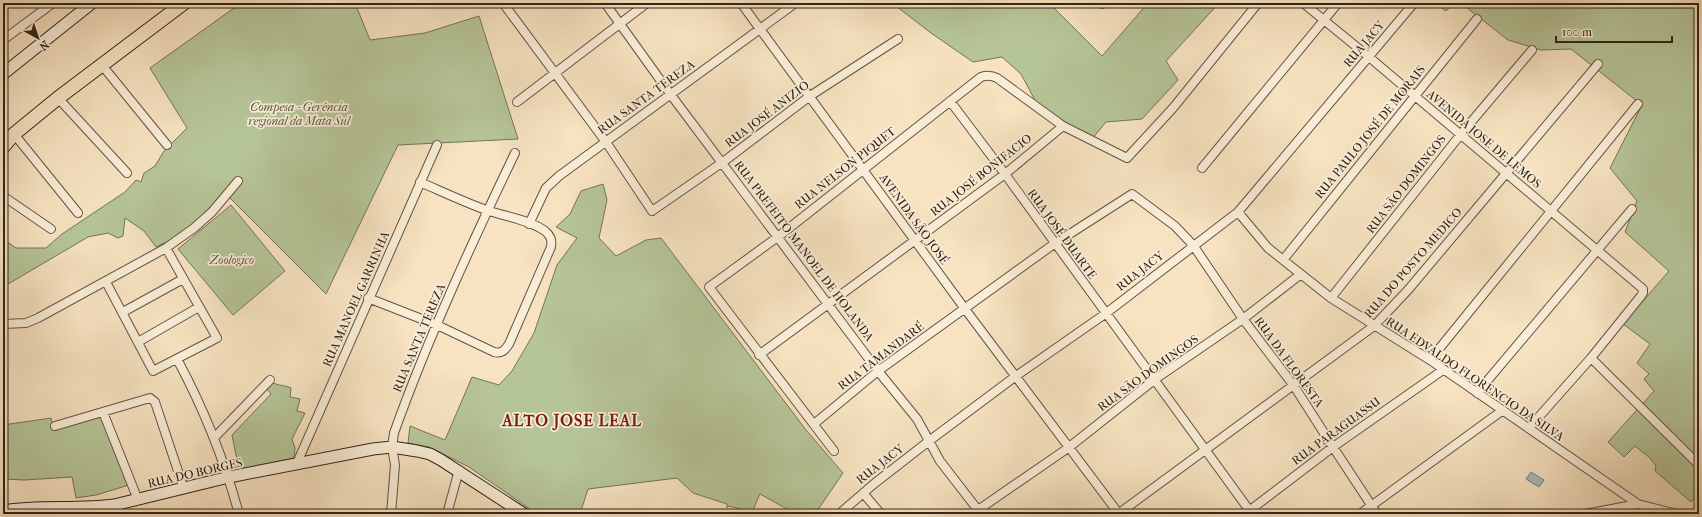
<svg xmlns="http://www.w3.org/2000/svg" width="1702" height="517" viewBox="0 0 1702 517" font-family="'IM FELL French Canon',serif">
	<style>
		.green { fill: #b6c598; stroke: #737458 }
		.water { fill: #a3bbbe; stroke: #757f7c }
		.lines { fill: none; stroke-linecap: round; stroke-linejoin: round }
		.street-casing { stroke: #625443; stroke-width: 10 }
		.secondary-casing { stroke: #302419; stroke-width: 13 }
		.primary-casing { stroke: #302419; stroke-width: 15 }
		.street { stroke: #faedd7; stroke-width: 8 }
		.secondary { stroke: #faedd7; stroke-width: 11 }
		.primary { stroke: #f7e3c1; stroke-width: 13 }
		.labels { text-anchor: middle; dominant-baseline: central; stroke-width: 3.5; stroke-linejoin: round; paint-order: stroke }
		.street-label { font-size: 12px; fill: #302419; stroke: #faedd7 }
		.park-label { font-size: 12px; font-style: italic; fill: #58543f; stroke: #faedd7 }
		.district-label { font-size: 16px; font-weight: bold; letter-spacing: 1px; fill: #7a1f14; stroke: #faedd7 }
	</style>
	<rect width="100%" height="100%" fill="#f7e3c1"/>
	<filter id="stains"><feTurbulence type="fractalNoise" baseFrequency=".005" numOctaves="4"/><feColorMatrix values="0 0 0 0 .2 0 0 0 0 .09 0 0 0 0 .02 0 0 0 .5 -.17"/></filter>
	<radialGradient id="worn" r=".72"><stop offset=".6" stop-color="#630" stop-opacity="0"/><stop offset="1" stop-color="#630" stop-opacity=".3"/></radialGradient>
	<!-- green -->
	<path class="green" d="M241,3H355L370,40L425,33L479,16L518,139L398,145L326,294L229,197L225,191L201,217L177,237L156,247L144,231L125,218L123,236L118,238L108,233L88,237L3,287V239L16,248H46L62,234L125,192L136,180L141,182L144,173L155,166L164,151L187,128L150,68Z
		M892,3H1049L1102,56L1148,3H1219L1166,61L1178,80L1142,119L1106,122L1092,139L1037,104L1021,74L1002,57L973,62L931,33Z
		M1435,3H1699V492L1691,502L1655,471L1656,466L1650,458L1635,446L1624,457L1608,442L1654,391L1644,379L1649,374L1637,363L1650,344L1623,324L1669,271L1625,232L1637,201L1610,168L1642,105L1571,49L1541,50L1508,40L1462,4L1457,7L1452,5L1446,11Z
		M603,184L607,200L599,238L616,256L646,240L661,238L806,430L843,473L815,514H796L760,494L752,512L729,506L727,508V504L693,493L677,478L588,489L580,514H537L469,467L429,447L408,443L410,426L445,440L472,377L499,385L512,371L534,333L557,265L577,238L556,227L570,214L581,191Z
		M231,205L285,271L233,315L178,249Z
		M273,383C279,386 285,385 291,388L290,397L300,399L297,411L305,413L292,439L295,448L294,458L239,470L232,435L271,394L267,389Z
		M101,417L129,485L96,495L76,498L72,477L24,480L3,479V425L51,418L54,429Z"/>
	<!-- water -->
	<path class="water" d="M1531,472L1544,480L1539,487L1526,479Z"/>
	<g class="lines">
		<!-- street casing -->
		<g class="street-casing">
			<path id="street" d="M503,3L606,142L652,211L723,162L810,96L898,39
				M605,3L671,95L878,371L917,419L940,461L981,514
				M741,3L965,309L1119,514
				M1303,3L1369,57L1643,289V293L1641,296L1591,358L1529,428
				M1102,4L1103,3
				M3,40L53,3
				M101,64L167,145
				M58,98L127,173
				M950,101L1005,174L1252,514
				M517,102L647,3
				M14,134L78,213
				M1202,168L1338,3
				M3,196L51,229
				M1238,212L1268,248L1331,298L1430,360L1638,504L1677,514
				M529,224L546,188L559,176L794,4
				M1283,260L1477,19
				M106,282L153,371L217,338L166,248
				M368,298L437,325L494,352C502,354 505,350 509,344L551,247C552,240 551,236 545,231C532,221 505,216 489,211C466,203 443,192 420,182
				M1331,298L1461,134L1532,50
				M123,312L183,279
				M3,324L26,323L38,318L166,248L194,228L212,212L238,181
				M138,342L199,307
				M759,355L1005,174L1063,126
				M1591,358L1699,465
				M177,359C204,409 224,459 239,514
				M1430,360L1638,104
				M1477,393L1632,209
				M103,412L138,500
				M814,424L878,371L1054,244L1132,194L1175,226L1193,245L1243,319L1294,386L1333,447L1377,514
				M55,426L150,398L155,402L184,489
				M214,438L270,380
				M834,451L709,287L779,236L981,77C987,75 991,75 997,78L1063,126L1127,158L1173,108L1258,3
				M297,463L437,145
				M863,493L881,514
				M978,510L1068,448L1154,380L1243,319L1301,274
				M391,514L395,465L392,447L394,433C428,338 471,245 515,153
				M447,514L459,470
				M839,514L875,483L929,441L1016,376L1105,314L1238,212L1414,3
				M1118,514L1374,326L1408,290L1598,64
				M1245,514L1333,447L1443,370
				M1360,514L1503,410
				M1585,514L1638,504"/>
		</g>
		<!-- secondary casing -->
		<g class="secondary-casing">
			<path id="secondary" d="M3,74L92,3
				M3,511C40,505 77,510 114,505L229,477L373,449L392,447L417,451L430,454L441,460L524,514"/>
		</g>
		<!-- primary casing -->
		<g class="primary-casing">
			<path id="primary" d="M3,147L14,134L58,98L184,3"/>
		</g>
		<!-- street -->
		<use href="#street" class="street"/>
		<!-- secondary -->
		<use href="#secondary" class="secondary"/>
		<!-- primary -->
		<use href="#primary" class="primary"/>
	</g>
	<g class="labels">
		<!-- street labels -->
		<g class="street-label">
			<text transform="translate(1364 44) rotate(-50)">RUA JACY</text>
			<text transform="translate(646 97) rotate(-36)">RUA SANTA TEREZA</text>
			<text transform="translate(767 114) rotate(-37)">RUA JOSÉ ANIZIO</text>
			<text transform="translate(1370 132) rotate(-51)">RUA PAULO JOSÉ DE MORAIS</text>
			<text transform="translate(1484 139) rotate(40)">AVENIDA JOSE DE LEMOS</text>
			<text transform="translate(845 168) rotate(-38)">RUA NELSON PIQUET</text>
			<text transform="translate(981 175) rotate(-38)">RUA JOSÉ BONIFACIO</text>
			<text transform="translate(1406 184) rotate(-52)">RUA SÃO DOMINGOS</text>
			<text transform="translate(914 219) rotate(54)">AVENIDA SÃO JOSÉ</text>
			<text transform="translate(1062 234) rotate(54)">RUA JOSÉ DUARTE</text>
			<text transform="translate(804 251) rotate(53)">RUA PREFEITO MANOEL DE HOLANDA</text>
			<text transform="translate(1413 263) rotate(-49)">RUA DO POSTO MEDICO</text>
			<text transform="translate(1140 271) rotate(-38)">RUA JACY</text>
			<text transform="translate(356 299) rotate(-66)">RUA MANOEL GARRINHA</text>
			<text transform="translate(419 338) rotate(-67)">RUA SANTA TEREZA</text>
			<text transform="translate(881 356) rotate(-37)">RUA TAMANDARÉ</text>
			<text transform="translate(1289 362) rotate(54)">RUA DA FLORESTA</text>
			<text transform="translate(1148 373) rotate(-36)">RUA SÃO DOMINGOS</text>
			<text transform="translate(1475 379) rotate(34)">RUA EDVALDO FLORENCIO DA SILVA</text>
			<text transform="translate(1336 431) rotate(-36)">RUA PARAGUASSU</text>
			<text transform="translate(880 464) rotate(-38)">RUA JACY</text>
			<text transform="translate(195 473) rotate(-13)">RUA DO BORGES</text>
		</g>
		<!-- park labels -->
		<g class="park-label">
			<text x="299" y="107">Compesa - Gerência<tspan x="299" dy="14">regional da Mata Sul</tspan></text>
			<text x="232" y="260">Zoologico</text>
		</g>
		<!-- district labels -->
		<g class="district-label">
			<text x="572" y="420">ALTO JOSE LEAL</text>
		</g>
	</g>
	<!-- margin -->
	<rect width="1702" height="517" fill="none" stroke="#f7e3c1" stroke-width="16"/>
	<rect x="4" y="4" width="1694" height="509" fill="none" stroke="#302419" stroke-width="2"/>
	<rect x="8" y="8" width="1686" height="501" fill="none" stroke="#302419"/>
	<!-- north arrow -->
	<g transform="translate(38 38) rotate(140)" stroke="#faedd7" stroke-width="3" paint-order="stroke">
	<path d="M0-3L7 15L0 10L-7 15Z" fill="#302419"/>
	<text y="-6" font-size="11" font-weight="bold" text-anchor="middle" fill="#302419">N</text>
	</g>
	<!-- scale -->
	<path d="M1556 36v6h116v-6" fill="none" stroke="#302419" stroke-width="2"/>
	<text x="1562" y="36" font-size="12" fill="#302419" stroke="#faedd7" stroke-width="3" paint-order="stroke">100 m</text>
	<rect width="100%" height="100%" filter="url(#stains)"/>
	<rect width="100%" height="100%" fill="url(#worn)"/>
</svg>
